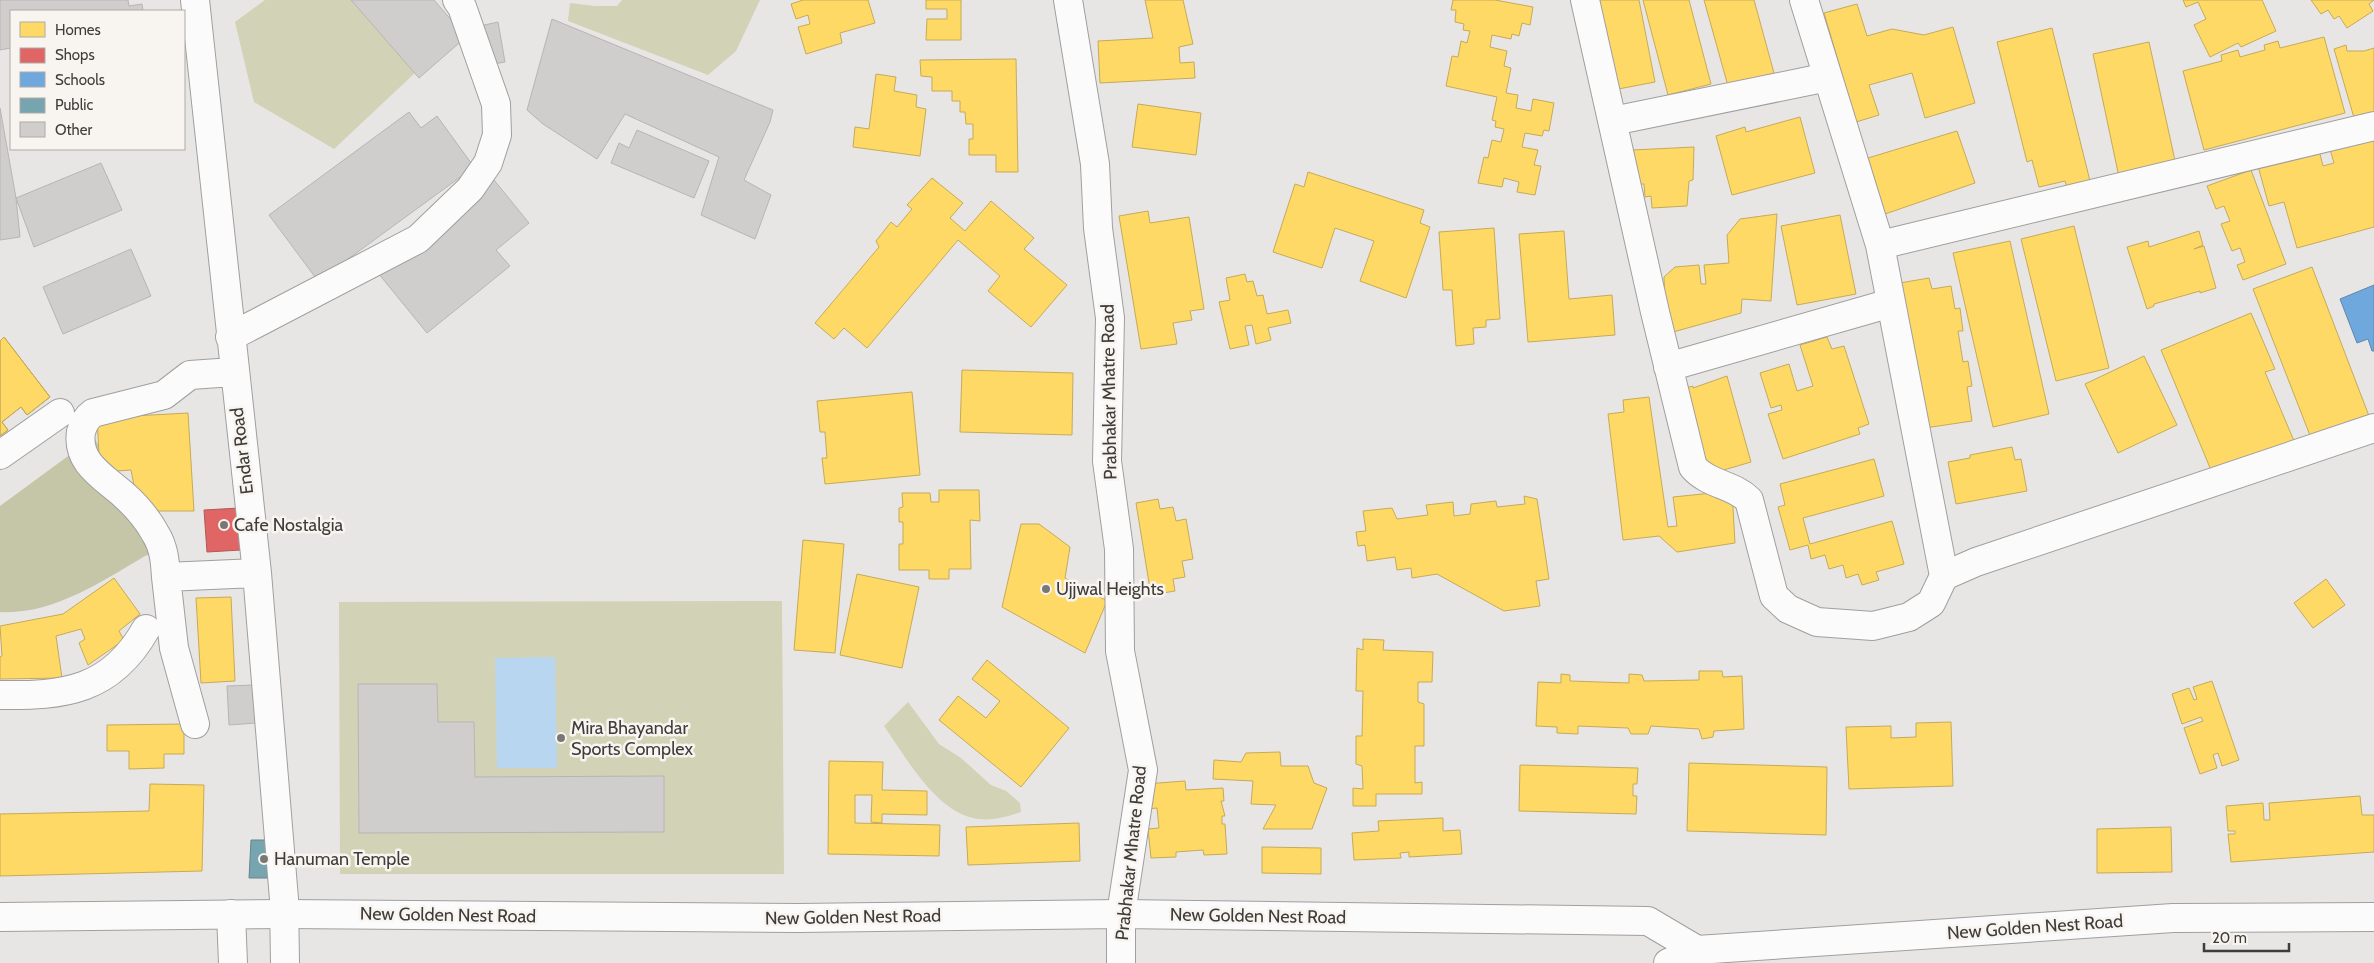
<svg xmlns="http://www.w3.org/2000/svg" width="2374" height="963" viewBox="0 0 2374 963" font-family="Cabin,sans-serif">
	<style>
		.green { fill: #d1d2b6 }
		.forest { fill: #c5c5a8 }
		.water { fill: #b9d6f1 }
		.homes { fill: #ffd966; stroke: #c5aa59 }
		.shops { fill: #e06666; stroke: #af5a59 }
		.schools { fill: #6fa8dc; stroke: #6088ac }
		.public { fill: #76a5af; stroke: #65868c }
		.building { fill: #d0cecd; stroke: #b7b5b4 }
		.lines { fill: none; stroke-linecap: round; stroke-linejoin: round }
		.minor-casing { stroke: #a09f9e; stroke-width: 30 }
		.major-casing { stroke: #a09f9e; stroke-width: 30 }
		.minor { stroke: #fcfbfb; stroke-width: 28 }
		.major { stroke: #fcfbfb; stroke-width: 28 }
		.poi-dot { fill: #7a7876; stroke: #f8f4ef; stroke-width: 2 }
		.labels { text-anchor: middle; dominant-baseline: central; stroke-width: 5; stroke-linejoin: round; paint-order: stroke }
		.street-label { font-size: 18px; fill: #3e3d3b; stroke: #f8f4ef }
		.poi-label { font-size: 18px; fill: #3e3d3b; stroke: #f8f4ef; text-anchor: start }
	</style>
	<rect width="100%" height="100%" fill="#e8e6e4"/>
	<!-- green -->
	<path class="green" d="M265,0H355L416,72L334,149L254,102L235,22Z
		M622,0H760L736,51L708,75L568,21L570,3L595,6H617Z
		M782,601L784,874H340L339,602Z
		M908,702L939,744L961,758L991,785L1006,791L1020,803L1021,812C1006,817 989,822 973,818C935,810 905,756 884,726Z"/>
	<!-- forest -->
	<path class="forest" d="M94,437L156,552L145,556C101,582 52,615 0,612V506Z"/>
	<!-- water -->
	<path class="water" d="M555,657L557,768H497L495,658Z"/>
	<!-- homes -->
	<path class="homes" d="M803,0H868L875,23L840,33L842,43L806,54L798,27L810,24L808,15L796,19L791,4Z
		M926,0H961V40H926L927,19H947V9H926Z
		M1145,0H1183L1193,44L1179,47L1180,63L1194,62L1195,78L1100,83L1098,41L1153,38Z
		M1453,0H1495L1533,7L1530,25L1522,23L1519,36L1512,34L1511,39L1492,35L1490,47L1507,51L1504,66L1511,68L1506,93L1518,95L1516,108L1531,111L1533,99L1554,103L1549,131L1544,130L1542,136L1525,133L1522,147L1538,150L1534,165L1541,166L1535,195L1517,192L1519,182L1504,178L1502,187L1478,183L1484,157L1488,158L1492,140L1501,142L1504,129L1495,127L1496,121L1492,120L1497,97L1446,86L1452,56L1458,57L1461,41L1467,43L1470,31L1463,30L1464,24L1455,22L1456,10H1451Z
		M1589,0H1639L1655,82L1608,91Z
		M1643,0H1689L1711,84L1668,95Z
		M1704,0H1754L1774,73L1728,86Z
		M2183,0H2262L2276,31L2241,47L2238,43L2210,57L2194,25L2206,19L2198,2L2186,7Z
		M2311,0H2374L2369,4L2373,11L2347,28L2339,16L2334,19L2328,10L2321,14Z
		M1857,4L1867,36L1892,29L1924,35L1953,27L1975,103L1925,118L1912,73L1869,85L1879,115L1856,122L1824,13Z
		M2052,28L2091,185L2068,191L2065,181L2039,187L2032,160L2027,162L1997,42Z
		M2324,37L2345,113L2204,150L2183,71L2222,61L2221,55L2238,50L2240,57L2265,50L2264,45L2278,41L2280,48Z
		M2149,42L2176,165L2119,177L2093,54Z
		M2346,45L2347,51H2364L2374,48V124L2357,128L2334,49Z
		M1016,59L1018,172H996V155H969V139H973V124H966L965,112H960V101H952V91H932V77L921,76L920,60Z
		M876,74L896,77L894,91L917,95L916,107L926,109L920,156L853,147L855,127L869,129Z
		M1138,104L1201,113L1196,155L1132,147Z
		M1800,117L1815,173L1732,195L1716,136L1745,127L1746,132Z
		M1957,131L1975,183L1885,214L1868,158Z
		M2374,135V227L2297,248L2284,202L2269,206L2258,166L2319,150L2323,166L2334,163L2329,146Z
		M1694,147L1693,180L1689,181L1687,206L1652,208L1651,196L1645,197L1644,184H1638L1633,150Z
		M2251,170L2286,264L2243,280L2237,265L2245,262L2240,248L2232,251L2221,224L2230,221L2224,206L2216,209L2207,186Z
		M1308,172L1424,210L1420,223L1430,227L1406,298L1360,281L1374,241L1335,228L1322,268L1273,252L1295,184L1304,187Z
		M932,178L963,203L950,218L965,231L991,201L1034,238L1024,249L1067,285L1031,327L988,291L1000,276L958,240L867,348L844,328L834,339L815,323L879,247L876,241L891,222L897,227L912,209L907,205Z
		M1148,211L1150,223L1189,217L1204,309L1190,311L1192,320L1173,323L1177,344L1141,349L1119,216Z
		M1777,214L1771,301L1742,299L1741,313L1666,334L1664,277L1675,267L1699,265L1701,284H1706L1704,265L1729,263L1727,235L1740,219Z
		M1840,215L1856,294L1797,305L1781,226Z
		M2074,226L2109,368L2056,381L2021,239Z
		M1494,228L1500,319L1486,320V327L1473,328L1474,344L1456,346L1452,290H1443L1439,232Z
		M1564,231L1569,299L1612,295L1615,335L1528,342L1519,234Z
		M2199,231L2203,245L2194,249L2204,246L2216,288L2200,293V291L2154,304V306L2147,309L2127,247L2148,241L2149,247Z
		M2010,241L2049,414L1993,427L1953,253Z
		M2312,267L2369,416L2311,438L2253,289Z
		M1245,274L1247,282L1253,281L1257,296L1263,295L1267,314L1288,310L1291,323L1268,328L1271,340L1256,344L1252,325L1245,326L1249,345L1230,349L1219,302L1230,300L1226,278Z
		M1929,278L1932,289L1951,286L1955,309L1960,308L1963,331H1958L1963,362L1968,361L1972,386L1967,387L1972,421L1918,429L1894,284Z
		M2251,313L2275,369L2265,372L2294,441L2213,475L2161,350Z
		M4,337L50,397L27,415L21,407L2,422L8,430L0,436V341Z
		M4,337L50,397L27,415L21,407L2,422L8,430L0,436V341Z
		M1827,337L1832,349L1844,346L1869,424L1858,428L1860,434L1783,459L1768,414L1782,410L1781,405L1771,408L1760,373L1789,364L1797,391L1813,386L1800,345Z
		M2144,356L2177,425L2118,453L2085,384Z
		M962,370L1073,373L1072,435L960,432Z
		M1727,376L1751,462L1703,476L1678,390L1693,386V388Z
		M912,392L920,475L825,484L822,458H827L825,432H820L817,401Z
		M1649,397L1668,527L1677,526L1673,497L1732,491L1735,543L1677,552L1659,536L1623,540L1608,414L1624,412L1623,400Z
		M188,413L194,511H139L131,470L100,472L97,418Z
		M2012,447L2015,460L2021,459L2027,491L1956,504L1948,462L1970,458V455Z
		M1874,459L1884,496L1803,518L1810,544L1892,521L1904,564L1876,572L1879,580L1862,585L1858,574L1846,578L1843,565L1829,569L1825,555L1811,559L1808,545L1790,550L1778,507L1785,505L1780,484Z
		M939,490H979L980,521L970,520L971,569H949V579H929V570H899V544H903V522H899V508L903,507L902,493H930L931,502H939Z
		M1524,496L1537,499L1549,579L1536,581L1540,606L1504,611L1437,574L1412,578L1411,568L1397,570L1395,557L1367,561L1365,545L1358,546L1356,532L1366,531L1363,511L1392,508L1397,519L1428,515L1426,505L1453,502L1454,516L1470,514L1471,504L1496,501L1497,507L1525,504Z
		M1158,499L1160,509L1173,507L1176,521L1186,519L1193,559L1182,561L1185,577L1173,579L1175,591L1151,595L1136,503Z
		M1021,524H1039L1070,547L1065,578L1107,601L1085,653L1002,607Z
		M803,540L844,544L835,653L794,650Z
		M857,574L919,587L902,668L840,655Z
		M114,578L140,614L119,631L124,640L88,665L79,643L85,639L81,629L56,636L62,678L0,679V657L2,656L0,626L63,614Z
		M2326,579L2345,605L2313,628L2294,603Z
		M231,597L235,681L201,683L196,598Z
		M1363,639L1384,640L1383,650L1433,652L1432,682H1418V702L1424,704V746H1415V783L1422,782V794H1376V806H1353V788L1363,789L1362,766L1356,764V736H1362L1363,691H1356L1357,648L1363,650Z
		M987,660L1069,728L1021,787L939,720L958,696L986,718L1000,701L972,679Z
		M1699,671H1722L1723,677L1742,676L1744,729L1714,731L1713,737L1702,739L1699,729L1651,726L1648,734H1631L1628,728L1578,726V734L1557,733V727L1536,726L1538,682L1561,683V674L1570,675V681L1629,683V674L1642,675L1644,681L1699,680Z
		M2212,681L2239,760L2222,766L2218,753L2213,755L2217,768L2200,774L2184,728L2203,721L2201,717L2182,724L2172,694L2189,688L2194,700L2197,699L2193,687Z
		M1951,722L1953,786L1849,789L1846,727L1891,726V738L1916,737V723Z
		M184,724V754H164V768L129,769V751H107V725Z
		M1280,752L1281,766H1308L1314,783L1327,788L1312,829H1263L1276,805L1251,804L1253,781L1213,779L1214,760L1241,762L1246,753Z
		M829,761L883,762L882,790L927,791V815L882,814V823L871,822L872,795H855V823L940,825L939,856L828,854Z
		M1689,763L1827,767L1826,835L1687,831Z
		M1520,765L1638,768L1637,784H1633V796H1637L1636,814L1519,811Z
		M1185,781L1186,790L1223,788L1224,801H1221L1225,816H1222V824H1225L1227,854L1204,855L1203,850L1176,852V857L1151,858L1148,829L1159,828L1157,808L1147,809L1145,784Z
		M150,784L204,785L202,871L0,876V814L149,811Z
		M2360,796L2362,815H2374V852L2231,862L2228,834H2235V831H2228L2226,806L2263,803L2264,820H2270L2269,803Z
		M1443,818V831L1460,830L1462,854L1409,857V852L1400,853L1401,858L1354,860L1352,833L1379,831L1378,821Z
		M1079,823L1080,861L968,865L966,827Z
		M2171,827L2172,872L2097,873V829Z
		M1262,847L1321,848V874L1262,873Z"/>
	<!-- shops -->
	<path class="shops" d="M239,508L241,550L207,552L204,510Z"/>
	<!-- schools -->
	<path class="schools" d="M2374,285V351H2372L2368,339L2357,343L2340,299Z"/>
	<!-- public -->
	<path class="public" d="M251,840H277V878H249Z"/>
	<!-- building -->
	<path class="building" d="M0,0H128L129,6L142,4L143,11H11V48L0,50Z
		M351,0H434L466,37L419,78Z
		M552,19L773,110L770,122L744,180L771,195L755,239L701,215L719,157L625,114L597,159L543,124L527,110Z
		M498,22L505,62L488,65L480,26Z
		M0,108L16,198L20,237L0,240Z
		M409,112L421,128L437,116L474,167L318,281L269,215Z
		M637,130L709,161L694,198L611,163L619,143L629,148Z
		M101,163L122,210L34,247L16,198Z
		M494,180L529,223L496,250L510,266L427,333L378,273Z
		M131,249L151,296L63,334L43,287Z
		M358,684H437L438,722H474L475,777L664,776V832L359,833Z
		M254,685L256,723L229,725L227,686Z"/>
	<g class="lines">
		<!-- minor casing -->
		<g class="minor-casing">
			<path id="minor" d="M195,0L257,573L284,899L285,963
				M1068,0L1095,164L1098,228L1110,318L1107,461L1119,549L1120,651L1143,770L1121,914V963
				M1585,0L1655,312L1693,467C1709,485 1733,484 1749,500L1774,596L1788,609L1817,622L1873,626L1909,617L1931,603L1944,576L1976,562L2374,428
				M1804,0L1880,245L1944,576
				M1613,121L1828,77
				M1880,245L2374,126
				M230,337L418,239L470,189L488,163L497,135L496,104L462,7L457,0
				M1668,367L1891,303
				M233,372L190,375L164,395L93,413C86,418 83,424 81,432C76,463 104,477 124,495C135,505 148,520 155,533C164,547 165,561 166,577L257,573
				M0,455L60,413
				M166,577L174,648L195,724
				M0,695C64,696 111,691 146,629
				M231,914L233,963
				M1697,950L2173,918L2374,917"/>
		</g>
		<!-- major casing -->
		<g class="major-casing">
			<path id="major" d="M0,917L284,914L798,918L1121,914L1648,921L1697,950L1668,963"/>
		</g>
		<!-- minor -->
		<use href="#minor" class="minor"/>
		<!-- major -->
		<use href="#major" class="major"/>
	</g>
	<!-- markers -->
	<g class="poi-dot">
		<circle cx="224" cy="525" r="5"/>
		<circle cx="1046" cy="589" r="5"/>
		<circle cx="561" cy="738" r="5"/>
		<circle cx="264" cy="859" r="5"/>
	</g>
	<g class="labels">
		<!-- street labels -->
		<g class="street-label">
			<text transform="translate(1109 392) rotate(-91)">Prabhakar Mhatre Road</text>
			<text transform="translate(242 451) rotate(-97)">Endar Road</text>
			<text transform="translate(1131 853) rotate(-84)">Prabhakar Mhatre Road</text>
			<text transform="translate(448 915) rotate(1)">New Golden Nest Road</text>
			<text transform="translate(1258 916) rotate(1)">New Golden Nest Road</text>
			<text transform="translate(853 917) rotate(-1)">New Golden Nest Road</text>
			<text transform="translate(2035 927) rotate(-4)">New Golden Nest Road</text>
		</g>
		<!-- poi labels -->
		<g class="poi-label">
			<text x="234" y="525">Cafe Nostalgia</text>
			<text x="1056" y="589">Ujjwal Heights</text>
			<text x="571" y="728">Mira Bhayandar<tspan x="571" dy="21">Sports Complex</tspan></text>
			<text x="274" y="859">Hanuman Temple</text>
		</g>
	</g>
	<!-- legend -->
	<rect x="10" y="10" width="175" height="140" fill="#f8f4ef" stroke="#aeaba7"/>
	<rect x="20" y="22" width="25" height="15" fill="#ffd966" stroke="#aeaba7"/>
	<text x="55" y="35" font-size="15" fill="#3e3d3b">Homes</text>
	<rect x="20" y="48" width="25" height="15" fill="#e06666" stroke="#aeaba7"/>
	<text x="55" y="60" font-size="15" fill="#3e3d3b">Shops</text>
	<rect x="20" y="72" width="25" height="15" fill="#6fa8dc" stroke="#aeaba7"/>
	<text x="55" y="85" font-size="15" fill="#3e3d3b">Schools</text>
	<rect x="20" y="98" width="25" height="15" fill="#76a5af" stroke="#aeaba7"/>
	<text x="55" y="110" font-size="15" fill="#3e3d3b">Public</text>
	<rect x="20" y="122" width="25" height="15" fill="#d0cecd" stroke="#aeaba7"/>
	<text x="55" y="135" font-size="15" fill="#3e3d3b">Other</text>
	<!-- scale -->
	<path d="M2204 943v8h85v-8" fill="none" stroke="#3e3d3b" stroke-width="2.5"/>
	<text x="2212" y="943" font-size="15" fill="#3e3d3b" stroke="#f8f4ef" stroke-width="4" paint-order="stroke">20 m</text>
</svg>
